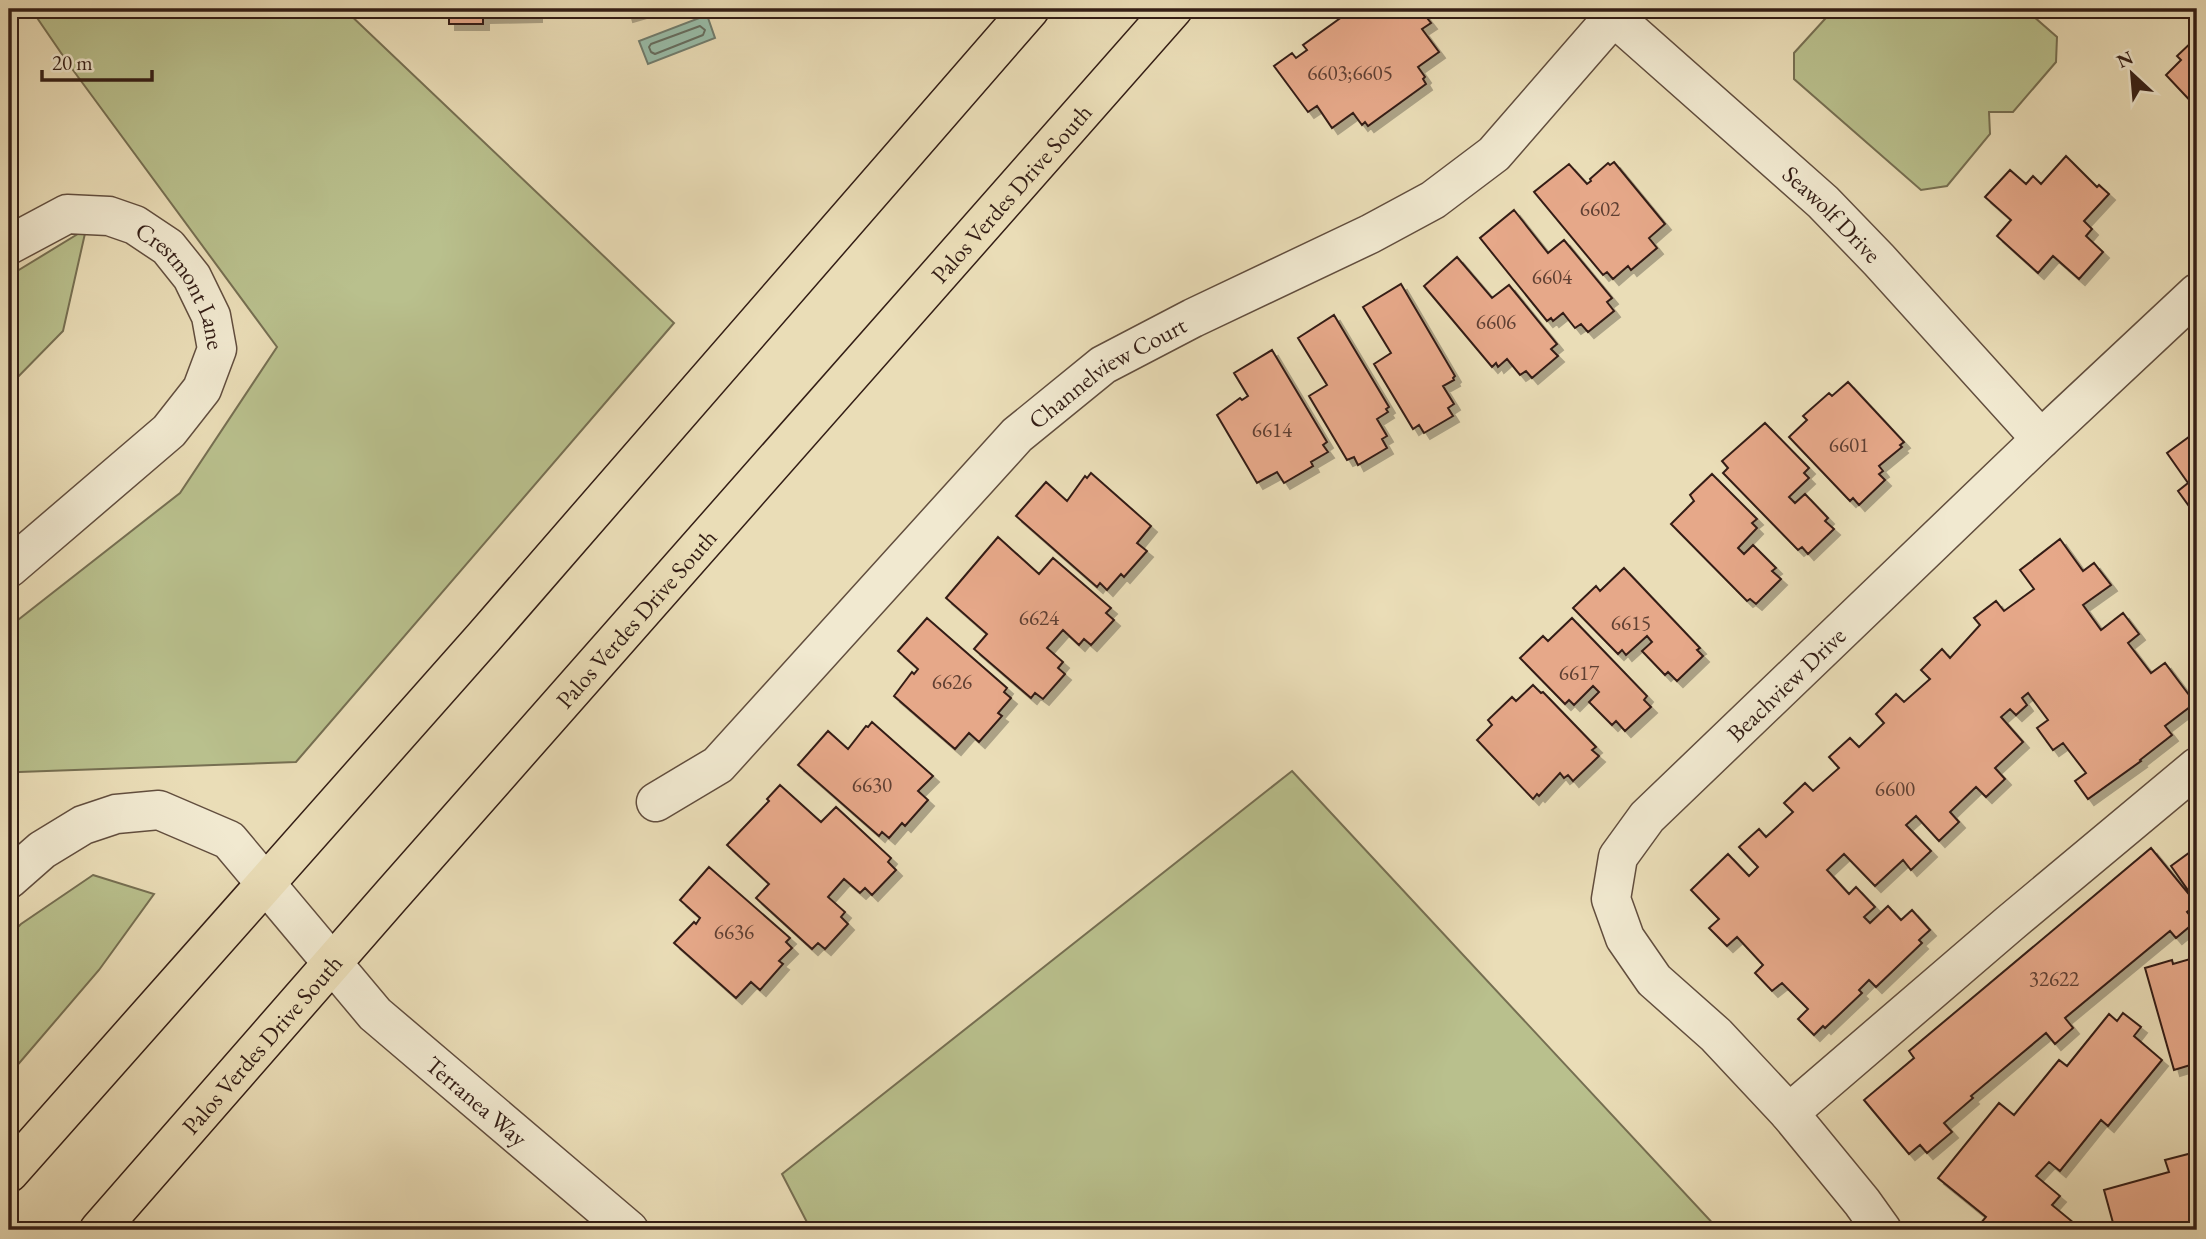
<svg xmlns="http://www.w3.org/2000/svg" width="2206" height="1239" viewBox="0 0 2206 1239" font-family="'EB Garamond',serif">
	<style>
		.green { fill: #b9c08d; stroke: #766f52; stroke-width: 2 }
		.water { fill: #99bda9; stroke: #717d6e; stroke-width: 2 }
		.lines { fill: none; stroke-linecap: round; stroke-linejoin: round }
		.shore { stroke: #666e60; stroke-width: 2 }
		.building { fill: #e6a889; stroke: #341e16; stroke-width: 2; filter: url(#shadow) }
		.minor-casing { stroke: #624e3e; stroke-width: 41 }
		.major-casing { stroke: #341e16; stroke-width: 41 }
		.minor { stroke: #f1e9d0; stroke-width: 38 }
		.major { stroke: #eaddb7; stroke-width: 38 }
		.labels { text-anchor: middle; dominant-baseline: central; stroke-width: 6; stroke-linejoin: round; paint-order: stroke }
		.number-label { font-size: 21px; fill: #604033 }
		.street-label { font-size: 24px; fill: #341e16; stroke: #f1e9d0 }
	</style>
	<defs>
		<filter id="shadow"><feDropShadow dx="6" dy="6" stdDeviation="0" flood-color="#0004"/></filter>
	</defs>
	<rect width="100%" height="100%" fill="#eaddb7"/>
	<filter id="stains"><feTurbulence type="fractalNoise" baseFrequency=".00286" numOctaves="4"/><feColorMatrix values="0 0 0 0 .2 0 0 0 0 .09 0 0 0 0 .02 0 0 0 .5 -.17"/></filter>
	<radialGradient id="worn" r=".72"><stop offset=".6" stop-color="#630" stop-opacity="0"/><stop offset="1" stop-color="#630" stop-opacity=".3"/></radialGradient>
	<!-- green -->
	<path class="green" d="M31,9H344L674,323L296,762L19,772L9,780V627L180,493L277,347L70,66Z
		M1834,9H2025L2057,37L2056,62L2013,112H1989L1990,134L1947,186L1921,190L1794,79V53Z
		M86,229L63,331L9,386V276Z
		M1292,771L1719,1230H811L782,1174Z
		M93,875L154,894L99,970L9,1075V936L21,924Z"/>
	<!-- water -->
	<path class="water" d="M707,15L715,38L648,64L639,41Z"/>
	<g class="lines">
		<!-- shore -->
		<path class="shore" d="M700,26L705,30L703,35L655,54L651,52L649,47L651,44Z"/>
	</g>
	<!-- building -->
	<path class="building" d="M449,9H536V16L483,17V24H449Z
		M625,9H651L627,16Z
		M1353,9H1420L1431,23L1422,29L1439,52L1418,67L1425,77L1423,79L1426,84L1368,126L1365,122L1362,125L1353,113L1332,128L1317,106L1308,112L1274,66L1292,53L1296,58L1307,50L1303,45Z
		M2197,37V108L2166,75L2181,60L2177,56Z
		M2066,156L2097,187L2099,185L2109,194L2084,221L2092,229L2086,236L2103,252L2079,279L2053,256L2038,273L1997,236L2011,220L1985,197L2010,170L2026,184L2033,176L2041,184Z
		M1614,162L1665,224L1649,238L1657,248L1631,270L1628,266L1613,279L1607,272L1603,275L1534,192L1569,164L1587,184L1591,181L1590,179L1608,163L1610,165Z
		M1514,210L1548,253L1564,240L1612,298L1607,302L1614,311L1588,332L1581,324L1575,328L1563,313L1553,321L1551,318L1547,321L1480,238Z
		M1457,257L1492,298L1509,285L1557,344L1551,349L1558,356L1532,378L1526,371L1520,375L1507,359L1498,367L1496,363L1492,367L1424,286Z
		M1401,284L1455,376L1453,378L1454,380L1443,386L1454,404L1448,408L1453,416L1424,433L1419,425L1413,429L1374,364L1391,353L1363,307Z
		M1334,315L1389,407L1386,409L1388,412L1377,419L1387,436L1382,439L1387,448L1358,465L1354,457L1347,460L1309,396L1327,385L1298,338Z
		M1272,350L1327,442L1323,445L1328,452L1311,462L1313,466L1284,483L1277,472L1257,483L1217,415L1240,398L1242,400L1248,396L1234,373Z
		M1848,382L1904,442L1900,445L1902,447L1879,466L1883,471L1879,474L1885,480L1859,505L1853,498L1850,501L1789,437L1807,420L1803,416L1829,393L1832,396Z
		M1765,423L1809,468L1804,473L1809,478L1789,497L1795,503L1805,494L1828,518L1825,521L1834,529L1808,554L1802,547L1798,550L1723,473L1728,468L1722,461Z
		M2197,431V511L2194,513L2178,491L2188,483L2167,453Z
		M1091,473L1151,526L1137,543L1147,551L1124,577L1121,574L1107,590L1100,583L1097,587L1016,516L1046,482L1067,501L1085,476L1087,478Z
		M1712,474L1757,519L1752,523L1757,528L1738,548L1744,554L1753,545L1776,568L1772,571L1781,579L1756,604L1750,599L1747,601L1671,524L1694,501L1690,495Z
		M998,537L1039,574L1053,558L1111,608L1106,613L1114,620L1091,645L1084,639L1079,645L1063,630L1047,648L1063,662L1058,668L1065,674L1043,699L1035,693L1031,698L974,649L987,634L946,598Z
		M2060,539L2083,571L2094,563L2111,585L2083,605L2101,630L2123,613L2139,634L2128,643L2151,673L2165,663L2195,703L2165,726L2172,735L2140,760L2141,761L2088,799L2075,781L2086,773L2063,743L2053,750L2037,728L2048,720L2028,693L2022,698L2027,705L2016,715L2010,709L2001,717L2023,742L1995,768L2005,779L1986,797L1976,787L1950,812L1959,822L1939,841L1916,816L1906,825L1931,851L1911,870L1903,860L1875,886L1844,854L1827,870L1849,894L1856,887L1875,907L1864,917L1870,923L1888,906L1901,920L1912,910L1930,930L1919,940L1922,943L1876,987L1869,980L1859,990L1862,993L1825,1028L1823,1026L1814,1035L1798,1019L1808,1009L1782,983L1772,991L1755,973L1763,965L1737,937L1727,946L1709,928L1719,919L1691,890L1728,854L1749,876L1758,867L1739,847L1759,829L1766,837L1793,812L1784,803L1805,783L1813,791L1839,768L1829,757L1850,738L1859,747L1884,723L1876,714L1896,694L1904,702L1930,679L1921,670L1942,649L1950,658L1980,625L1974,618L1996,601L2004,611L2034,589L2020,570Z
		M1624,568L1700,648L1697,650L1703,656L1677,681L1668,672L1665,675L1642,651L1652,642L1647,636L1626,655L1622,650L1618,654L1573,608L1596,586L1600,591Z
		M927,618L1007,688L1004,692L1011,698L998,713L1002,716L979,742L969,733L955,749L894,696L912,672L914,674L918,669L898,651Z
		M1572,618L1647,696L1644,700L1651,707L1625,731L1616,721L1612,725L1589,702L1599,692L1593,686L1574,705L1569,700L1565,704L1520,658L1543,636L1548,641Z
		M1533,685L1541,693L1543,692L1596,747L1592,750L1599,756L1573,781L1568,775L1564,778L1560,773L1539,796L1537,794L1533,799L1477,740L1492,725L1488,720L1512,697L1516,701Z
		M872,722L933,776L918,791L928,800L905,826L902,823L889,838L882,832L879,836L798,765L828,731L848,749L866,726L868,727Z
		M780,785L821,822L836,807L891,858L888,862L896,870L872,895L865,888L860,893L844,879L828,897L845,912L841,917L848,924L825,949L818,943L812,949L756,898L769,884L727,845L769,801L767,799Z
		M2197,847V903L2171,866Z
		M2151,848L2197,904L2187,912L2195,922L2176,938L2170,931L2065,1018L2073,1028L2055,1044L2046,1033L1971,1096L1973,1098L1944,1123L1952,1132L1927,1153L1920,1145L1909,1154L1864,1100L1914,1058L1909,1051Z
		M709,867L790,938L786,942L792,948L779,961L783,964L760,990L751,982L736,998L674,943L694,922L696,924L700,918L680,900Z
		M2197,957V1063L2174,1070L2145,968L2172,960L2173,964Z
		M2123,1013L2141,1027L2134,1036L2162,1060L2108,1126L2101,1120L2060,1171L2049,1162L2036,1176L2060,1196L2052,1205L2080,1228L2078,1230H1975L1986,1217L1938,1178L1999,1103L2014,1115L2059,1060L2067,1066L2109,1014L2117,1021Z
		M2192,1153L2195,1165H2197V1230H2115L2104,1190L2169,1172L2165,1160Z"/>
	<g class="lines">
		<!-- minor casing -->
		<g class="minor-casing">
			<g id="minor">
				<path id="s1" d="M1605,9L1823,202L1879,260L2041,439"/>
				<path id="s2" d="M9,245L67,214L109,216L135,225L168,247L192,277L211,316L217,349L202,389L169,431L9,568"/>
				<path id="s3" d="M656,802L718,765L1017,435L1103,365L1193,318L1370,234L1433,200L1494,154L1614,16"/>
				<path id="s4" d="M9,879L42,850L83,825L116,814L159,810L229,840L375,1014L629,1230"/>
				<path d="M1789,1113L2009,924L2197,767"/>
				<path id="s5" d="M1882,1230L1862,1202L1789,1113L1716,1035L1654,980L1625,938L1611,899L1618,857L1647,817L2041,439L2197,293"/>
			</g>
		</g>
		<!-- major casing -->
		<g class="major-casing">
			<g id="major">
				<path d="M9,1173L484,637L1030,9"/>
				<path id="s6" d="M99,1230L390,897L1173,9"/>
			</g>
		</g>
		<!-- minor -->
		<use href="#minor" class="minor"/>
		<!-- major -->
		<use href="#major" class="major"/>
	</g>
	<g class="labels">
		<!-- number labels -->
		<g class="number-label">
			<text x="1350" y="72">6603;6605</text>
			<text x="1600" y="208">6602</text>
			<text x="1552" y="276">6604</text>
			<text x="1496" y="321">6606</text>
			<text x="1272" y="429">6614</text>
			<text x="1849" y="444">6601</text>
			<text x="1039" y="617">6624</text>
			<text x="1631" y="622">6615</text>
			<text x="1579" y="672">6617</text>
			<text x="952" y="681">6626</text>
			<text x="872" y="784">6630</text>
			<text x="1895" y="788">6600</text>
			<text x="734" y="931">6636</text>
			<text x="2054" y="978">32622</text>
		</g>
		<!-- street labels -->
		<g class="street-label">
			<text stroke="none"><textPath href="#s6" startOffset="1381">Palos Verdes Drive South</textPath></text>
			<text stroke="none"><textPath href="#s1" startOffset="306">Seawolf Drive</textPath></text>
			<text stroke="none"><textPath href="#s2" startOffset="215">Crestmont Lane</textPath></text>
			<text stroke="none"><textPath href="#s3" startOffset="628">Channelview Court</textPath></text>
			<text stroke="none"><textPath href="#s6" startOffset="814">Palos Verdes Drive South</textPath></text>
			<text stroke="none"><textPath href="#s5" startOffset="716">Beachview Drive</textPath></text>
			<text stroke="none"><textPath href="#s6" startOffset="247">Palos Verdes Drive South</textPath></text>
			<text stroke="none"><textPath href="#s4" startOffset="607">Terranea Way</textPath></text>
		</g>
	</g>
	<!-- margin -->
	<rect width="2206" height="1239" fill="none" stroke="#eaddb7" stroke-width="35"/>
	<rect x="10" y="10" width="2185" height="1218" fill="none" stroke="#341e16" stroke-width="3.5"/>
	<rect x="18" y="18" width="2171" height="1204" fill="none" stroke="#341e16" stroke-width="2"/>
	<!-- north arrow -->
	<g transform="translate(2132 74) rotate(334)" stroke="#f1e9d0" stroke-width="5" paint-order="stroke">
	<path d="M0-5L12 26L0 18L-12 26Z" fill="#341e16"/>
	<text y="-10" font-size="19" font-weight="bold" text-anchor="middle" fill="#341e16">N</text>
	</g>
	<!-- scale -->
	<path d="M42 70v10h110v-10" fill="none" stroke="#341e16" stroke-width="3.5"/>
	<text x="52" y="70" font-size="21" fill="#341e16" stroke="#f1e9d0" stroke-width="5" paint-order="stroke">20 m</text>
	<rect width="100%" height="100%" filter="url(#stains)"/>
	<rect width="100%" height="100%" fill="url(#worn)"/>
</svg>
